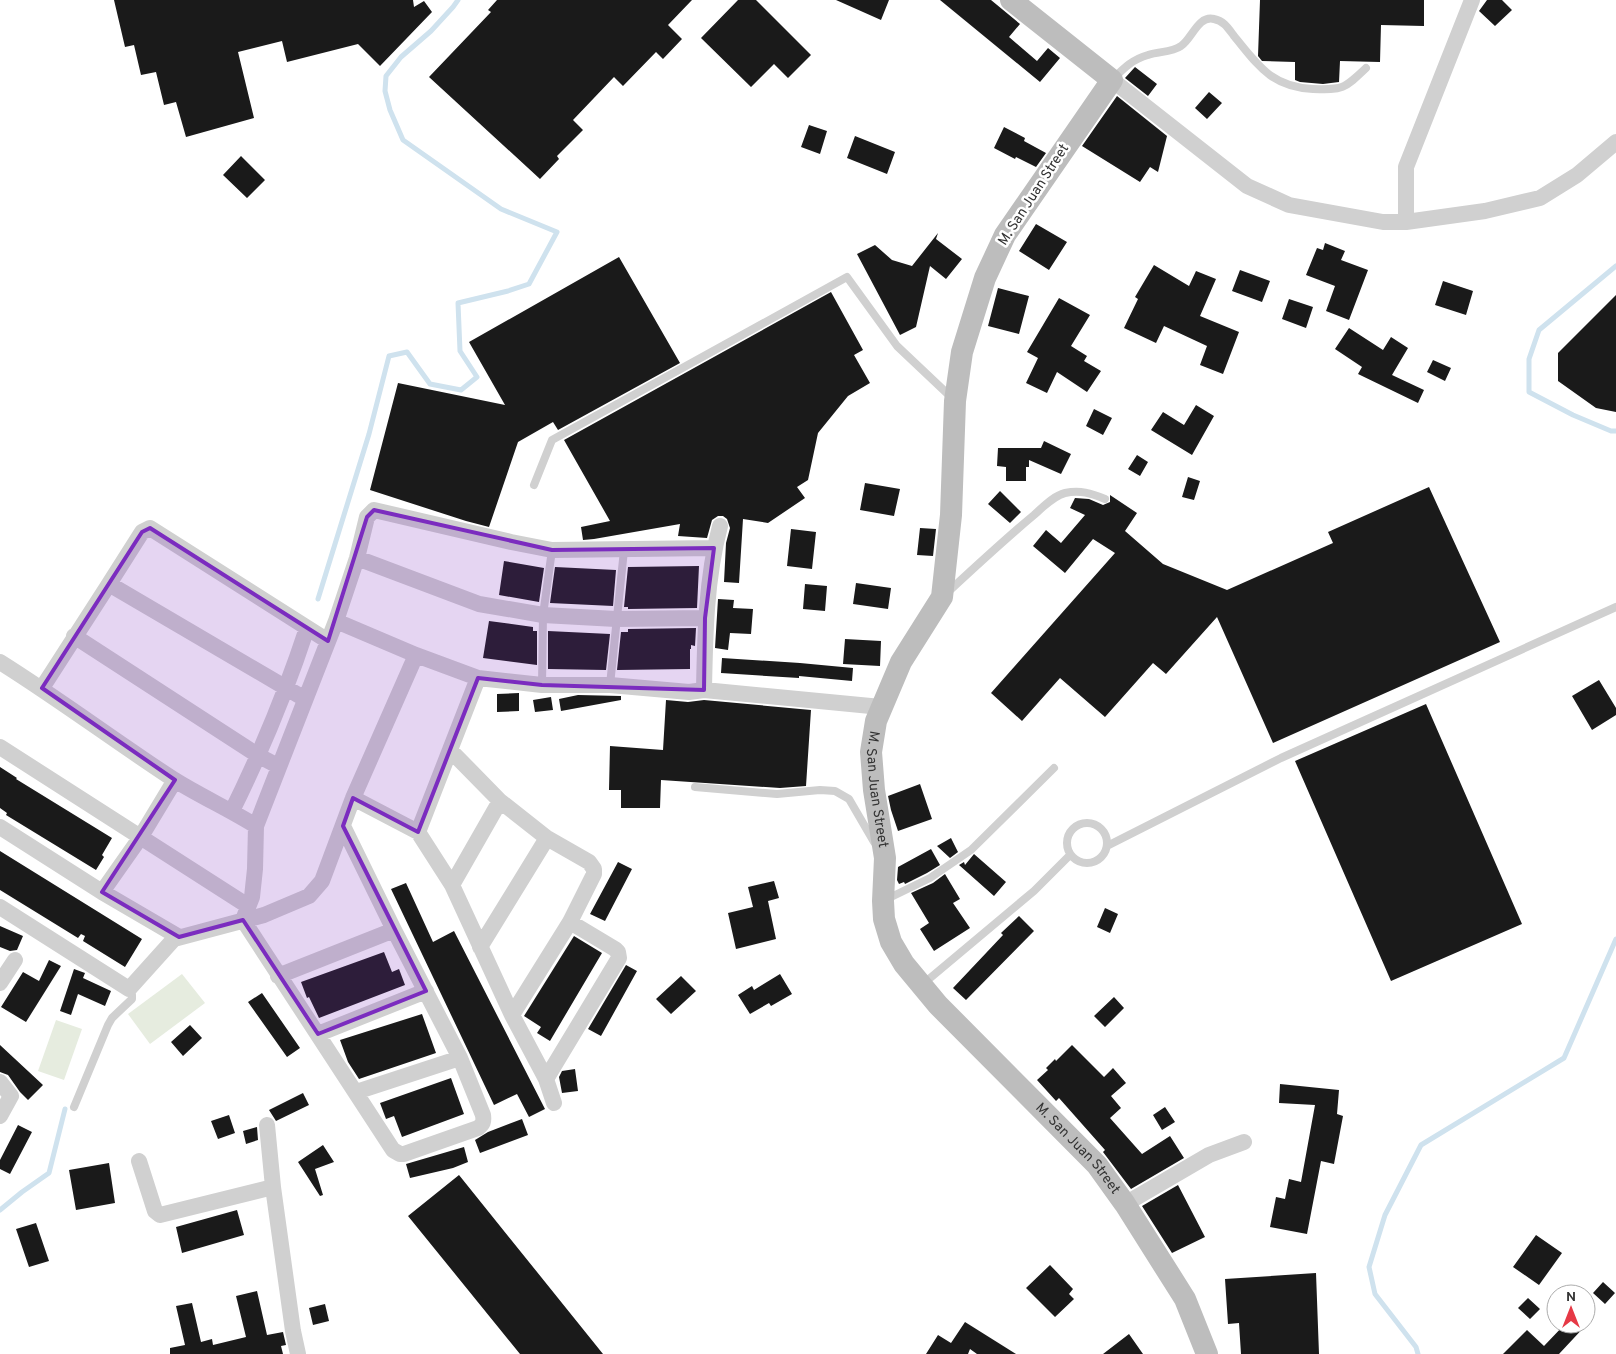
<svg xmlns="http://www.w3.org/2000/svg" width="1616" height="1354" viewBox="0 0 1616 1354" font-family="Overpass,sans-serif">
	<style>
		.green { fill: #e6ecdf }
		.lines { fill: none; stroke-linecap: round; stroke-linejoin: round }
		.stream { stroke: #cfe2ee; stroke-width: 5 }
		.building { fill: #1a1a1a }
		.lane { stroke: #d0d0d0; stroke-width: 8 }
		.street { stroke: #d0d0d0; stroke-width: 16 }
		.secondary { stroke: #bdbdbd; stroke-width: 22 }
		.marked { fill: #7b2cbf; fill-opacity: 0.2; stroke: #7b2cbf; stroke-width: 4; stroke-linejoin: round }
		.labels { text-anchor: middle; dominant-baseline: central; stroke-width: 5; stroke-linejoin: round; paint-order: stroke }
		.street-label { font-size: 14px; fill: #333; stroke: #fff }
	</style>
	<rect width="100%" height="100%" fill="#fff"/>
	<!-- green -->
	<path class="green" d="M182,974L205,1003L150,1044L128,1014Z
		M56,1020L82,1029L64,1080L38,1071Z"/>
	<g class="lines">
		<!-- stream -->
		<path class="stream" d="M1616,266L1539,330L1529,359V392L1573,415L1611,431H1616
			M318,599L369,434L389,356L407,352L430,384L461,390L477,377L460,351L458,303L508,291L529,284L557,232L501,209L403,140L390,110L385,91L386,76L401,57L431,31L453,7L458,0
			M0,1210L22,1192L49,1173L65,1109
			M1418,1354L1416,1347L1375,1294L1369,1267L1385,1215L1421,1145L1564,1058L1616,939"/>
	</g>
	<!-- building -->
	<path class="building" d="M114,0H413L414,7L424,1L432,12L380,66L358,44L287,62L282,41L238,52L254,118L186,137L176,102L164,105L156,72L141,75L134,45L125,47Z
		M497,0H692L668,25L682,39L663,59L656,52L623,86L614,77L573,120L583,130L557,156L559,159L540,179L429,77L491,12L488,10Z
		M738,0H756L811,55L788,78L774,64L751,87L701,38Z
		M836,0H889L881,20Z
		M940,0H991L1020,24L1009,37L1037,61L1048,48L1060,58L1040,82Z
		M1260,0H1424V26L1381,25L1380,62L1340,61L1339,82L1323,84L1300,82L1295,80V62L1262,61L1258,56Z
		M1487,0H1502L1512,10L1495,26L1479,11Z
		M1135,67L1157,84L1148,96L1125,78Z
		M1209,92L1222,103L1207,119L1195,108Z
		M1117,96L1167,136L1158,172L1150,167L1140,182L1082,146Z
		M809,125L827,131L820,154L801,147Z
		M1004,127L1025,138L1024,141L1046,153L1036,167L1016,157L1015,159L994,148Z
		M855,136L895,152L887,174L847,158Z
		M241,156L265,180L247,198L223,175Z
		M1036,224L1067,242L1049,270L1019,251Z
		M938,233L936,239L962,259L946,279L930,266L916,327L900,335L857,254L875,245L892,260L912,266Z
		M1325,243L1345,251L1341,260L1368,270L1349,320L1326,311L1335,286L1306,275L1317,248L1323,250Z
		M619,257L680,363L558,430L553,422L518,442L489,527L466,521L370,490L398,383L505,405L469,342Z
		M1154,265L1189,286L1196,271L1216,279L1200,316L1239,332L1223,374L1200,365L1207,346L1164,326L1156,343L1124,328L1138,299L1135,297Z
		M1240,270L1270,281L1262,302L1232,291Z
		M1443,281L1473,291L1466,315L1435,305Z
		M998,288L1029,296L1019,334L988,326Z
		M831,292L863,350L854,355L870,383L848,396L818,433L808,480L797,487L805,498L768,523L743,519L739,583L724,582L726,543L730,528L727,519L723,516H718L712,520L707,538L678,536L680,524L594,539L583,540L581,527L610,521L564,440Z
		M1616,295V412L1596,408L1558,381V353Z
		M1059,298L1090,315L1071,346L1087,356L1084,361L1101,371L1087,392L1057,372L1047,393L1026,383L1038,358L1027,352Z
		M1289,299L1313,307L1306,328L1282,319Z
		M1349,328L1383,350L1391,337L1408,348L1392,375L1424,390L1418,403L1358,374L1362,367L1335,349Z
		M1433,360L1451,368L1445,381L1427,372Z
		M1196,405L1214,416L1192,455L1151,430L1163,412L1184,425Z
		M1094,409L1112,418L1103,435L1086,426Z
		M1044,441L1071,454L1061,474L1029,460V467H1026V481H1006V467L997,466L998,448H1041Z
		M1137,455L1148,462L1140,476L1128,469Z
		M1188,477L1200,481L1194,500L1182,497Z
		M865,483L900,489L894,516L860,510Z
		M1429,487L1500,642L1273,743L1217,617L1166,674L1153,663L1105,717L1060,678L1022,721L991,693L1115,553L1093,539L1065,573L1033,546L1046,530L1061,543L1085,515L1070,508L1075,498L1089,499L1103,505L1110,502V495L1137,513L1125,531L1163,564L1227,590L1333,543L1328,532Z
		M1000,491L1021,512L1010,523L988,504Z
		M920,528L936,529L933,556L917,555Z
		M791,529L816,532L812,569L787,566Z
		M504,561L544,568L539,602L499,595Z
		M699,566L697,608L628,609V607H624L628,567Z
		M555,567L616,570L613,606L550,603Z
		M856,583L891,588L888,609L853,604Z
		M805,584L827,586L825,611L803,609Z
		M718,599L734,600L733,608L753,609L751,634L730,633L728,650L715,648Z
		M489,621L533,627V631H537V665L483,658Z
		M696,628L695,646L691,645V649H690V669L617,670L621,632H628V629Z
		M548,631L610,634L606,670L548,669Z
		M845,639L881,641L880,666L843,664Z
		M722,658L800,663L853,668L852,681L799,676V678L721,673Z
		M1599,680L1616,708V715L1592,730L1572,696Z
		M519,693V711L497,712V694Z
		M578,695L621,696V700L561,711L559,699Z
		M551,697L553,710L535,712L533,700Z
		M666,700L688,702L704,700L811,710L806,786L780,788L661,780L660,808H621V790H609L610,746L663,750Z
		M1426,704L1522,924L1391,981L1295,761Z
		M0,767L17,778L16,779L112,838L102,855L104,857L96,870L6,815L7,813L0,808Z
		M920,784L932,819L898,831L891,810L888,796Z
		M951,838L958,852L950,858L937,846Z
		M931,849L940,865L927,873L905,884L904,882L899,884L897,880L898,867Z
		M0,851L142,939L125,967L83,941L85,936L81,934L78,938L0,890Z
		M974,854L1006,882L994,896L959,865L964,862L965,865Z
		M618,862L632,869L605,921L590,914Z
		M945,874L960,899L953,903L970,928L934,951L920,929L929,923L911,893L933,883Z
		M774,881L779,898L768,901L776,939L736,949L728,913L753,907L748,887Z
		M406,883L433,942L454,931L545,1109L529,1117L517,1094L494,1105L391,889Z
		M1105,908L1118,914L1110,933L1097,927Z
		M1019,916L1034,931L966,1000L953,988L1003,935L1001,933Z
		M0,926L23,936L17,950L10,951L0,947Z
		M574,936L602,953L550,1041L537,1033L541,1027L524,1016Z
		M384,952L392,972L399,969L405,985L319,1018L309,997L307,998L301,982Z
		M49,960L61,966L26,1022L1,1007L23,972L39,981Z
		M626,965L637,971L601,1036L588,1029Z
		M74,969L85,973L83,978L111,991L105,1006L78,994L71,1015L60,1011Z
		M780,974L792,994L771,1006L769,1003L750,1014L738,995L752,986L754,990Z
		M681,976L696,991L671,1014L656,999Z
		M262,993L300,1048L287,1057L248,1002Z
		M1114,997L1124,1008L1105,1027L1094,1016Z
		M422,1014L436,1053L359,1079L348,1062L340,1040Z
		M190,1025L202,1038L183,1056L171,1042Z
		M0,1045L43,1085L28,1100L20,1092L8,1075L0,1072Z
		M1072,1045L1104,1077L1113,1068L1126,1083L1111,1096L1121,1108L1110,1118L1142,1154L1170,1136L1184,1158L1131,1189L1103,1152L1105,1150L1059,1098L1056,1101L1037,1080L1048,1070L1046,1068L1055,1059L1056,1061Z
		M575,1069L578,1091L562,1093L559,1077L562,1071Z
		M451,1078L464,1114L402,1137L394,1116L386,1119L380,1103Z
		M1280,1084L1339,1090L1337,1114L1343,1116L1334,1164L1321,1161L1307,1234L1270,1227L1276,1197L1285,1199L1289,1179L1301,1182L1315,1105L1279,1103Z
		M303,1093L309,1105L276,1121L269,1110Z
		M1165,1107L1175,1122L1162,1130L1153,1115Z
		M229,1115L235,1133L218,1139L211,1121Z
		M522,1119L528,1135L480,1153L475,1140L488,1132Z
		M18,1125L32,1132L10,1174L0,1169V1160Z
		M257,1127L258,1140L246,1144L243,1131Z
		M323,1145L334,1162L315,1169L323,1195L320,1196L298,1162Z
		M464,1147L468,1162L453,1168L410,1178L406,1164Z
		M109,1163L115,1203L76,1210L69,1170Z
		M459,1175L603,1354H520L408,1216Z
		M1178,1185L1205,1237L1172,1253L1142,1206Z
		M237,1210L244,1235L182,1253L176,1227Z
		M36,1223L49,1261L29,1267L16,1229Z
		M1536,1235L1562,1253L1539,1285L1513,1267Z
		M1050,1265L1073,1289L1069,1294L1074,1299L1055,1317L1026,1288Z
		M1316,1273L1319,1354H1241L1239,1323L1228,1324L1225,1279Z
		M1603,1282L1615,1293L1605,1304L1593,1293Z
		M257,1291L267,1335L283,1332L286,1345L281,1346L283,1354H170V1348L185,1345L176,1306L192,1303L201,1342L212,1339L213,1345L246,1337L236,1296Z
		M1528,1298L1540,1309L1530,1319L1518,1308Z
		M325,1304L329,1321L313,1325L309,1308Z
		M965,1322L1016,1354H977L970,1349L968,1354H926L938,1335L951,1343Z
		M1565,1324H1587L1559,1354H1503L1527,1330L1544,1346Z
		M1129,1334L1143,1354H1103Z"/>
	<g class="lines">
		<!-- lane -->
		<path class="lane" d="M1114,78C1124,68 1133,59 1148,55C1159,51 1171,53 1181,46C1192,39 1198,15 1214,19C1224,21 1228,28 1234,36C1258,65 1271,87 1313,89C1343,90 1344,89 1366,68
			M534,485L552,440L847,277L897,346L952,398
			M948,592C976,566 1004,540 1034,515C1042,508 1053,496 1065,493C1080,490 1091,493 1105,499
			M542,685L543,615L552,550
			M610,685L624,550
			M695,787L777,794L820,790L835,791L849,799L874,842
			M1067 843a20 20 0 1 1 40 0a20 20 0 1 1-40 0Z
			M1107,846L1281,758L1616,607
			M887,899L930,878L971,850L1054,768
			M923,984L1034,891L1070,855
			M74,1107L108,1025L112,1018L132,999V995L129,989"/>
		<!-- street -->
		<path class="street" d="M1112,80L1247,186L1289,205L1383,222H1406L1485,211L1540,198L1577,175L1616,142
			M1406,222V167L1472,0
			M357,558L479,604L543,615L616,619L705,618
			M109,584L142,532L150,528L328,641
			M336,621L357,558L367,517L374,510L511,542L552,550L714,548
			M74,636L259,756L278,766
			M0,662C59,699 115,741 173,779C200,796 229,809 256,826
			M42,688L109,584L305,699
			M704,690C705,635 706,579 720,526
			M0,747L248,906
			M450,750L500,801L547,838L589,862L594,869V874L570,922L512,1015
			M353,798L418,832L452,885L512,1015L546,1079L619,958L618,952L615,949L570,922
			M232,811C262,750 286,692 307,628
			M343,826L394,930L460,1058L483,1115C484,1122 483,1124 478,1128L404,1154H400L393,1150L243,920L252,897L255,869L256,826L336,621L416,655L478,678L542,685H610L689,692L704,690L881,707
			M0,827L102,892L179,937
			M418,832L478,678
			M452,885L500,801
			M102,892L140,838L175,780
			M0,907L129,989L174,939L264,915L309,896L322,881L353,798L416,655
			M480,947L547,838
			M278,976L394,930
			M0,983L15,960
			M318,1034L426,991
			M546,1079L554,1103
			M0,1082L11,1096L0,1116
			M356,1092L460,1058
			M267,1125L273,1187L293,1331L298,1354
			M139,1161L155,1211L160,1215L273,1187
			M1125,1204L1209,1155L1244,1142"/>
		<!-- secondary -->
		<path class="secondary" id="s1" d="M1011,0L1112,80L1005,235L985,278L962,352L955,401L951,515L942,597L901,662L876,721L871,752L874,790L885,858L883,901L884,919L891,942L904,964L938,1005L1097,1165L1125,1204L1185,1299L1207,1354"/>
	</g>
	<!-- marked area -->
	<path class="marked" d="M374,510L552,550L714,548L705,618L704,690L542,685L478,678L418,832L353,798L343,826L426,991L318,1034L243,920L179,937L102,892L175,780L42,688L142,532L150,528L328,641L367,517Z"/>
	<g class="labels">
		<!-- street labels -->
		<g class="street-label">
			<text transform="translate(1034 195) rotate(-57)">M. San Juan Street</text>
			<text stroke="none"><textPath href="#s1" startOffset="898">M. San Juan Street</textPath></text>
			<text stroke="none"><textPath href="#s1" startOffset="1332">M. San Juan Street</textPath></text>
		</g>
	</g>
	<!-- north arrow -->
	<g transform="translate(1571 1309)"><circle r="24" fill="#ffffff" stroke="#adadad"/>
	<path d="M0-4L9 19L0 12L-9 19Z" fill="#e63946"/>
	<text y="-8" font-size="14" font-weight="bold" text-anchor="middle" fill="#333333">N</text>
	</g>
</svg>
